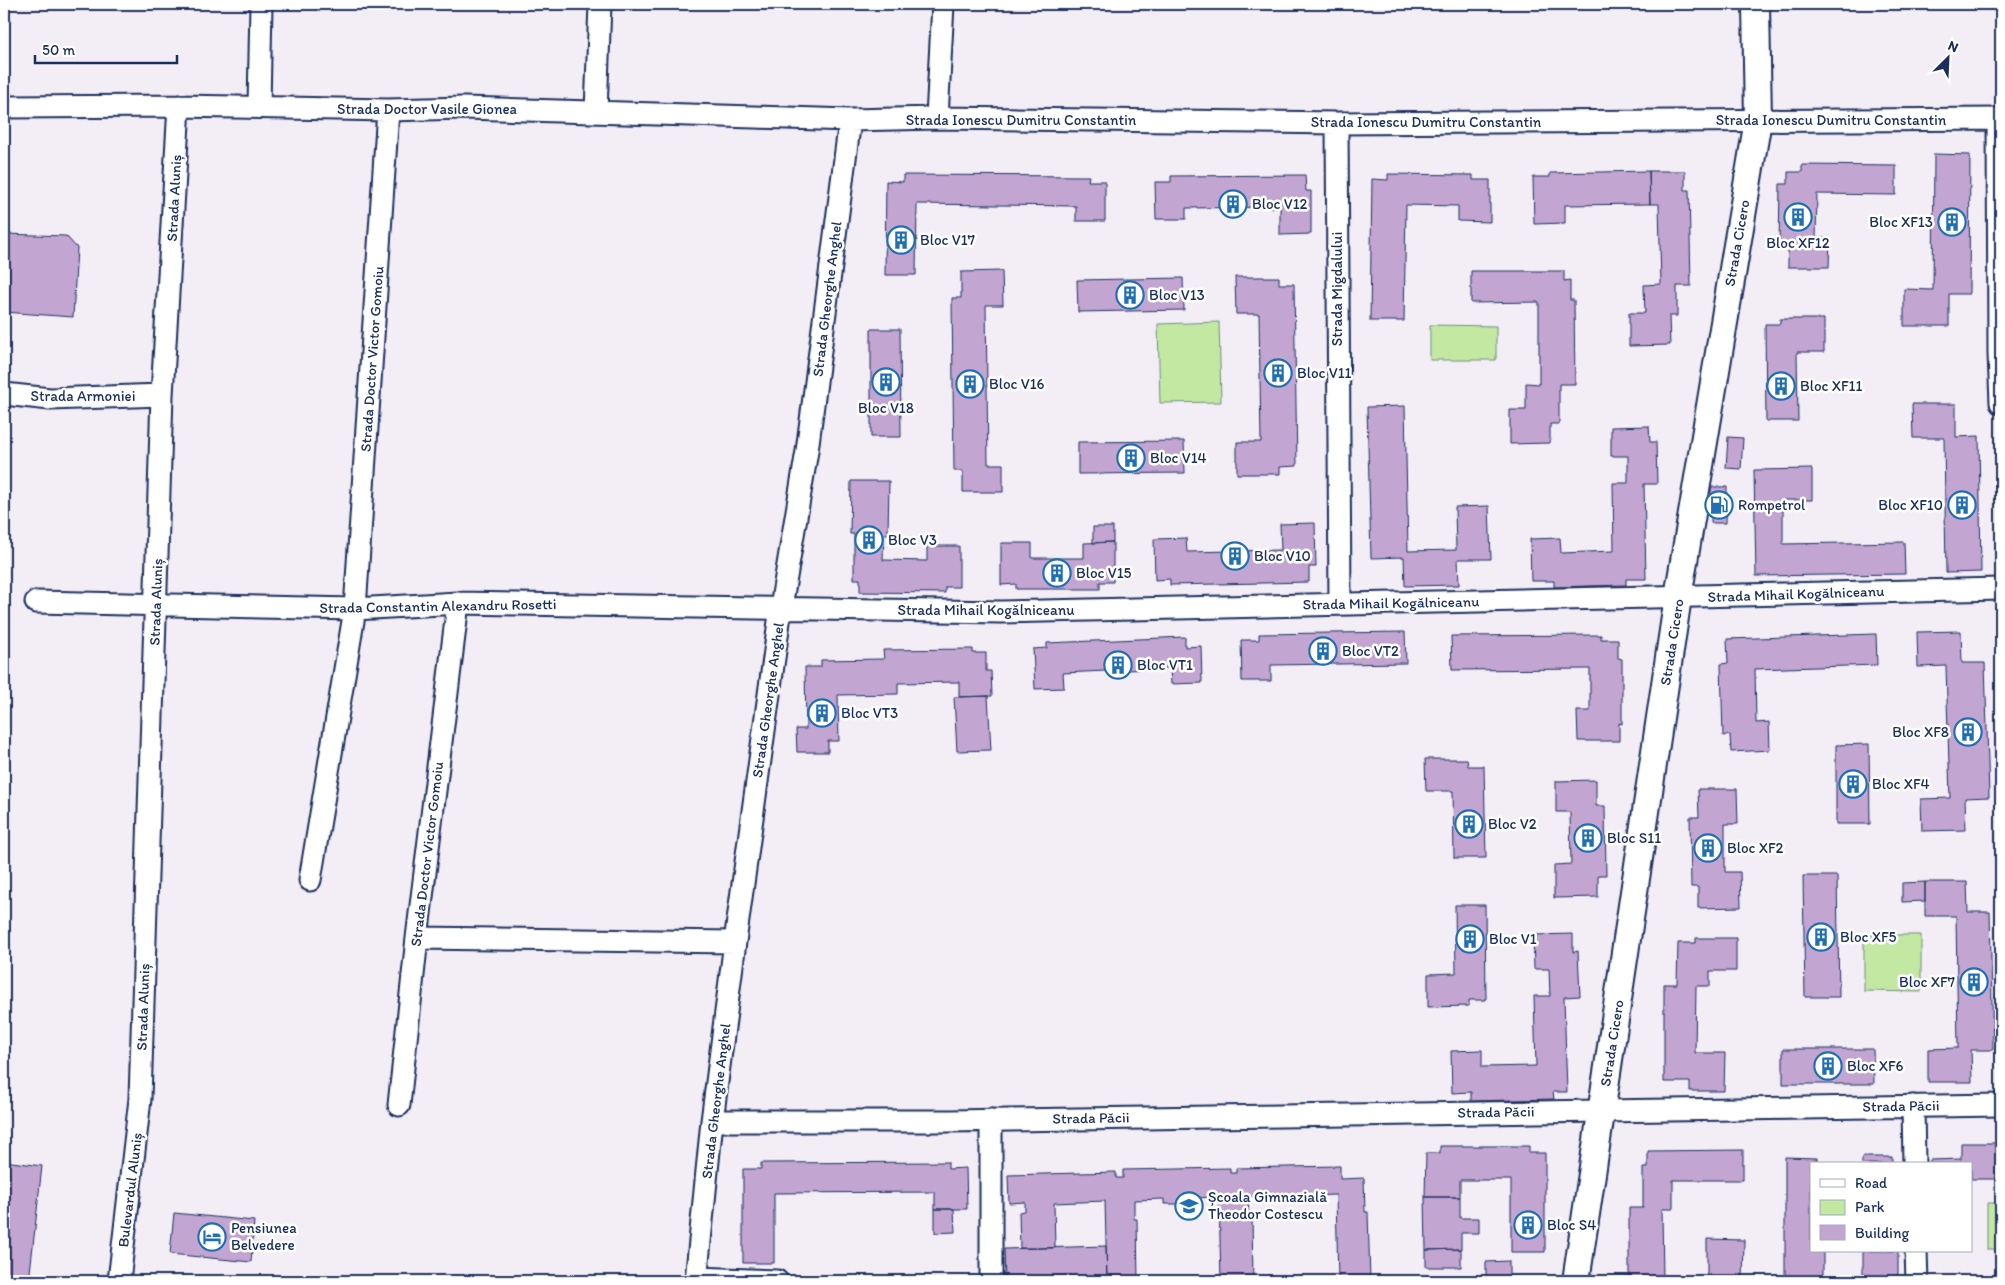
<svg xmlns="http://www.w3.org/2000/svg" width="2005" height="1285" viewBox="0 0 2005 1285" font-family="Itim,sans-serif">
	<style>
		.green { fill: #c3e8a2; stroke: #6f8c80 }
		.building { fill: #c3a5d1; stroke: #1b2f5e }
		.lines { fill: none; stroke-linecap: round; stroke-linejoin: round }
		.minor-casing { stroke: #1b2f5e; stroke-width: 25 }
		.major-casing { stroke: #1b2f5e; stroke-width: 30 }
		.minor { stroke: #fff; stroke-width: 21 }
		.major { stroke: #fff; stroke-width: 26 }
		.labels { text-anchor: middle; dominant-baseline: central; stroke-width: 5; stroke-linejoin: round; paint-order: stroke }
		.street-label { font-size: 15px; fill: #1b2f5e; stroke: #fff }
		.poi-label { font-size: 15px; fill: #1b2f5e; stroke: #fff; text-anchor: start }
	</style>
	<rect width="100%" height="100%" fill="#f3edf6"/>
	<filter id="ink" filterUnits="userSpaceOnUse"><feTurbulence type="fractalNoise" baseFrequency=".02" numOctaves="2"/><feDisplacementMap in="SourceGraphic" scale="10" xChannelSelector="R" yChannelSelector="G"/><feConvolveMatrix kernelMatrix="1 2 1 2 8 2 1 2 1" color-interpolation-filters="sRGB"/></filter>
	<g filter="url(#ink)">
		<!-- green -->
		<path class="green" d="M1219,322L1221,402L1160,403L1158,324Z
			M1430,325L1496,326V360H1430Z
			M1864,935H1921V992L1864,991Z
			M1987,1203H2001V1250H1987Z"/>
		<!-- building -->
		<path class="building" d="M1934,154L1970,155L1969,294H1949V326H1904V289L1933,290Z
			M1802,165L1896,166V195L1817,194L1816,238H1830L1829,267H1788V247H1779L1780,184H1788V172H1802Z
			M1649,171H1685V190H1689L1691,286H1677V316H1669L1670,345L1629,346V313H1645L1644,285L1661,284L1659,204H1650Z
			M1649,171L1650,204L1565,205V223L1534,224L1533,177H1550V173Z
			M1388,174L1473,175V180H1490V222L1458,221V206L1406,205L1404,321H1370L1372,179L1388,180Z
			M903,175L1089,176L1088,181H1105V221H1076V206L917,204L916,275H885L886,181L903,182Z
			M1305,175L1306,191H1311V234L1280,235V207L1186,208V219H1156L1155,182H1171V176Z
			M4,234L66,236L77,248L73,317L4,312Z
			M1002,271L1003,305H986L988,464H1003V492H963V471H954L952,298H961V272Z
			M1471,271H1564V281L1570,280V300H1574L1575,384H1559V424H1550V443L1510,444V410H1526V383L1539,384V302L1471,303Z
			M1235,277H1279V284H1294L1297,466L1280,467V474H1237V442H1261L1259,314H1236Z
			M1183,278L1184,310L1078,312L1077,280Z
			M1780,319H1824V352H1797L1798,421H1766L1765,324H1780Z
			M871,329H900L901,437H871Z
			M1912,404H1956V437L1979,436L1981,572L1946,573L1944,438H1913Z
			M1405,406L1408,551L1456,550L1455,507L1489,506L1491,559H1458L1459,585L1405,586L1404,557L1371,558L1367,407Z
			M1649,426L1650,442H1656L1657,484H1644L1646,579H1626V585L1554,587V581H1531L1530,539L1560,538L1561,553L1614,551L1613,483H1628V456H1611V427Z
			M1728,437L1743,438L1741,469L1726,468Z
			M1184,441L1185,473L1078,474V442Z
			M1812,469V500H1783V544L1904,542L1905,574L1756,576L1754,470Z
			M851,481H889L888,534H884L883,560L927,561V546H959V587H945V593L860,592V579H854V534H850Z
			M1711,487H1727L1726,523H1711Z
			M1315,523L1316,567H1309V582L1170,585V579L1155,580L1154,539L1186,538L1187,552L1281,550L1280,524Z
			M1093,527H1113V542L1093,543Z
			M1113,542V582H1100V589H1016V584L1001,585V543H1032V558H1084V543Z
			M1961,631L1962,663H1985L1989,797L1965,798L1966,830L1922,831L1921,799L1950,798L1946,666L1918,667L1917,632Z
			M1405,632L1406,663L1271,665V681H1242L1241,640H1259V634Z
			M1876,634L1877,665L1755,669L1756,723L1769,722L1770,750L1731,752L1730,735L1723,736L1721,664L1728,663L1727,639Z
			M1601,635V639H1618V658L1622,659V724L1619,723V741H1578L1577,711H1590V669L1452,670L1451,636Z
			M1185,637V647L1201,646L1202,683L1171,684L1170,668L1063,673L1064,688L1035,689L1033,649L1047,648V643Z
			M973,649V653H986V671H991L992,696L959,697V682L898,683V694L838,695L839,741H828V752H797L796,729H806L805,667H821V660L884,659L883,650Z
			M988,696L991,750L957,751L954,697Z
			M1869,744L1870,824H1836V745Z
			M1425,759H1467L1468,766H1484L1486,858H1454L1453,791H1426Z
			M1596,780V806H1605L1606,875H1598V897L1554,898V865L1571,864L1570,812H1556V781Z
			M1698,789H1737L1738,824H1725V872H1740L1741,907L1698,908V887H1691L1690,817H1699Z
			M1803,876H1837L1839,997H1805Z
			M1925,882H1967L1968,912H1990L1993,1050H1971L1972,1082H1928V1049L1958,1048L1956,916H1925Z
			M1925,882V901L1902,902V883Z
			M1455,905H1485L1486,1000H1469V1006L1428,1007V974L1456,973Z
			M1573,934V952L1578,951L1580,996L1564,997L1567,1092H1553L1554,1099L1471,1101V1092L1452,1093L1451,1051L1482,1050V1067L1536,1066L1534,996H1550L1549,969H1534L1533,935Z
			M1696,938H1736V971H1710V986H1696L1695,1053H1725L1724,1091H1690V1082H1664V984H1677L1678,943H1696Z
			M1783,1049H1873L1874,1084H1783Z
			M1961,1143H2001V1179H1971V1164H1930V1160L1961,1159Z
			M1440,1146H1529V1153H1545V1252H1511V1180H1460V1197H1425L1426,1153H1440Z
			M1743,1150V1180H1673V1209H1662L1663,1281H1629V1208H1643V1168H1648V1151Z
			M1785,1157L1817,1158V1164H1811V1251H1823V1281H1785Z
			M1862,1157H1892V1164H1862Z
			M4,1161L42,1166L29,1281H4Z
			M948,1162V1169L966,1168L967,1209H935V1192L774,1193V1263H743V1169H761V1163Z
			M1340,1166V1179L1364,1178L1365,1212H1368L1370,1281H1338L1336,1195L1304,1196V1201L1277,1202V1196L1248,1197L1249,1217H1252L1253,1281H1221L1219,1197L1189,1198V1204H1164V1199L1134,1200V1219H1137L1138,1281H1107L1105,1201L1054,1203L1055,1248H1020L1019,1212L1025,1211V1202L1009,1203L1008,1175L1116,1172V1178H1123V1170L1230,1168V1173H1236V1168Z
			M1425,1197H1460V1218H1479V1233H1461V1249L1426,1250Z
			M935,1209H954L955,1232L935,1233Z
			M174,1213L254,1221L251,1262L170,1254Z
			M1707,1239L1744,1240L1743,1281H1707Z
			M1106,1246L1107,1281H1005L1004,1249Z
			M1461,1249V1267H1426V1250Z
			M1863,1251H1898V1281H1863Z
			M1509,1261V1280H1486V1262Z"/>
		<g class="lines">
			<!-- minor casing -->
			<g class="minor-casing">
				<path id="minor" d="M4,107L179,106L388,110L464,108L850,120L937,118L1337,123L2001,119
					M259,107L261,4
					M596,112L600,4
					M937,118L943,4
					M1998,119L1999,354L2001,403
					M1337,123L1340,604
					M4,394L50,399L162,395
					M36,602L355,609L458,603L1001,612L2001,589
					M310,880L355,609L388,110
					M417,938L735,942
					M399,1105L417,938L458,603
					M1913,1106L1914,1164
					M991,1120V1281
					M712,1121H950L2001,1105
					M1916,1251L1917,1281
					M697,1278L777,1281
					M119,1281L140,1099L162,395L179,106
					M696,1281L712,1121L735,942L781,607L807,451L850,120"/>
			</g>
			<!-- major casing -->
			<g class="major-casing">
				<path id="major" d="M1576,1281L1678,597L1758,120L1756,4"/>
			</g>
			<!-- minor -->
			<use href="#minor" class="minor"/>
			<!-- major -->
			<use href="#major" class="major"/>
		</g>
	</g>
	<!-- icons -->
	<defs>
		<g id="building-ring" transform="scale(1.4375)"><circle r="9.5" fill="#fff" stroke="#1f6fb2" stroke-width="1.5"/><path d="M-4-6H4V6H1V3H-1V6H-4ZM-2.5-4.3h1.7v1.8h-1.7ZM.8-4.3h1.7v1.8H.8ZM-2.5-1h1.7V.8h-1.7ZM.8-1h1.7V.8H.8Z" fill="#1f6fb2"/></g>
		<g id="fuel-ring" transform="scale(1.4375)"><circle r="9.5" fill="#fff" stroke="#1f6fb2" stroke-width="1.5"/><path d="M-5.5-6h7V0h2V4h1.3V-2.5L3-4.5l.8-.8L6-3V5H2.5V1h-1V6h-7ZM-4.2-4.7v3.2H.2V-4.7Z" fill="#1f6fb2"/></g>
		<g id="school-ring" transform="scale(1.4375)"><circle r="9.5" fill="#fff" stroke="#1f6fb2" stroke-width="1.5"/><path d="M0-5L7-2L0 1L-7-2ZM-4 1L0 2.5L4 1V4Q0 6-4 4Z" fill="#1f6fb2"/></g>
		<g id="hotel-ring" transform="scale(1.4375)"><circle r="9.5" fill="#fff" stroke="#1f6fb2" stroke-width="1.5"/><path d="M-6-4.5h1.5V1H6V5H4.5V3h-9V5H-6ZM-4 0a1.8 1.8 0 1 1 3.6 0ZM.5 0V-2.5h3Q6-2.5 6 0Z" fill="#1f6fb2"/></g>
	</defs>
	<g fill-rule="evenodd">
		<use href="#building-ring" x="1233" y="204"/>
		<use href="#building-ring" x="1798" y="217"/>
		<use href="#building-ring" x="1952" y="222"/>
		<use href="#building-ring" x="901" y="240"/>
		<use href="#building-ring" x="1130" y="295"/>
		<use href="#building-ring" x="1278" y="373"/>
		<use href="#building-ring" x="886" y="382"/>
		<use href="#building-ring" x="970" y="384"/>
		<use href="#building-ring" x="1781" y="386"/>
		<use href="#building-ring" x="1131" y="458"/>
		<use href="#fuel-ring" x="1719" y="505"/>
		<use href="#building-ring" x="1962" y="505"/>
		<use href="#building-ring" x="869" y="540"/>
		<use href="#building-ring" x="1235" y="556"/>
		<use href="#building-ring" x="1057" y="573"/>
		<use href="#building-ring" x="1323" y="651"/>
		<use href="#building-ring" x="1118" y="665"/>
		<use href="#building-ring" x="822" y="713"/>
		<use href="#building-ring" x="1968" y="732"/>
		<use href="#building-ring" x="1853" y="784"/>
		<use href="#building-ring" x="1469" y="824"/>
		<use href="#building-ring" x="1588" y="838"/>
		<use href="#building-ring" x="1708" y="848"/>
		<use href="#building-ring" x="1821" y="937"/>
		<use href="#building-ring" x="1470" y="939"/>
		<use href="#building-ring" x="1974" y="982"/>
		<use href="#building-ring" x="1828" y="1066"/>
		<use href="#school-ring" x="1189" y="1206"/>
		<use href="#building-ring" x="1528" y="1225"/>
		<use href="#hotel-ring" x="212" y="1237"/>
	</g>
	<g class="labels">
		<!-- street labels -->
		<g class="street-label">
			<text x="427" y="109">Strada Doctor Vasile Gionea</text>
			<text x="1021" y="120">Strada Ionescu Dumitru Constantin</text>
			<text x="1831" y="120">Strada Ionescu Dumitru Constantin</text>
			<text x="1426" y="122">Strada Ionescu Dumitru Constantin</text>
			<text transform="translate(174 198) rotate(-87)">Strada Aluniș</text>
			<text transform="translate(1737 243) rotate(-80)">Strada Cicero</text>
			<text transform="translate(1337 289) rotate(-90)">Strada Migdalului</text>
			<text transform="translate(827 299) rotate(-83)">Strada Gheorghe Anghel</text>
			<text transform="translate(372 359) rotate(-86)">Strada Doctor Victor Gomoiu</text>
			<text x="83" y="396">Strada Armoniei</text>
			<text transform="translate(1796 594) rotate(-2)">Strada Mihail Kogălniceanu</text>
			<text transform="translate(156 602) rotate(-88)">Strada Aluniș</text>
			<text transform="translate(1391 603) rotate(-1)">Strada Mihail Kogălniceanu</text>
			<text transform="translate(438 606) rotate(-1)">Strada Constantin Alexandru Rosetti</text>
			<text x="986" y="610">Strada Mihail Kogălniceanu</text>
			<text transform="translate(1672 642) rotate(-81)">Strada Cicero</text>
			<text transform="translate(768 700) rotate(-82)">Strada Gheorghe Anghel</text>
			<text transform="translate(427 854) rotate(-83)">Strada Doctor Victor Gomoiu</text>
			<text transform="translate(143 1007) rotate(-88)">Strada Aluniș</text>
			<text transform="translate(1612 1043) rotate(-81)">Strada Cicero</text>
			<text transform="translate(716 1101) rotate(-83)">Strada Gheorghe Anghel</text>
			<text transform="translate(1901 1106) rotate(-1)">Strada Păcii</text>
			<text transform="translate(1496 1112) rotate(-1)">Strada Păcii</text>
			<text transform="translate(1091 1118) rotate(-1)">Strada Păcii</text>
			<text transform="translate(130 1190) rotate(-83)">Bulevardul Aluniș</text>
		</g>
		<!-- poi labels -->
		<g class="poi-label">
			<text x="1252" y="204">Bloc V12</text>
			<text x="1933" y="222" text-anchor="end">Bloc XF13</text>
			<text x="920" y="240">Bloc V17</text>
			<text x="1798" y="243" text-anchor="middle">Bloc XF12</text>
			<text x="1149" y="295">Bloc V13</text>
			<text x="1297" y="373">Bloc V11</text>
			<text x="989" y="384">Bloc V16</text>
			<text x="1800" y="386">Bloc XF11</text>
			<text x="886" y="408" text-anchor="middle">Bloc V18</text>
			<text x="1150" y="458">Bloc V14</text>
			<text x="1738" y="505">Rompetrol</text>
			<text x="1943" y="505" text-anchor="end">Bloc XF10</text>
			<text x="888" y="540">Bloc V3</text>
			<text x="1254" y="556">Bloc V10</text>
			<text x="1076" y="573">Bloc V15</text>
			<text x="1342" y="651">Bloc VT2</text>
			<text x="1137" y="665">Bloc VT1</text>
			<text x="841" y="713">Bloc VT3</text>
			<text x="1949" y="732" text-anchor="end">Bloc XF8</text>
			<text x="1872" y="784">Bloc XF4</text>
			<text x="1488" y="824">Bloc V2</text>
			<text x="1607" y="838">Bloc S11</text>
			<text x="1727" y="848">Bloc XF2</text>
			<text x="1840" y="937">Bloc XF5</text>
			<text x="1489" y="939">Bloc V1</text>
			<text x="1955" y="982" text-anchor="end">Bloc XF7</text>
			<text x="1847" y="1066">Bloc XF6</text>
			<text x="1208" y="1197">Școala Gimnazială<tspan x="1208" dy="17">Theodor Costescu</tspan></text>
			<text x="1547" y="1225">Bloc S4</text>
			<text x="231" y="1228">Pensiunea<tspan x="231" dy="17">Belvedere</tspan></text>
		</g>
	</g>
	<!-- margin -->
	<rect width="2005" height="1285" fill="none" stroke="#fff" stroke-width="20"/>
	<rect x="10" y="10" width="1985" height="1265" fill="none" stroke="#1b2f5e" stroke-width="2" filter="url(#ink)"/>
	<!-- legend -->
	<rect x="1810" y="1162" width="162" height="90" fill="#ffffff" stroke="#a4acbf"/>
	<rect x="1820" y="1179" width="25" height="8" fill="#ffffff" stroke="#a4acbf"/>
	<text x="1855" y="1188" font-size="15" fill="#1b2f5e">Road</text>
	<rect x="1820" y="1200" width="25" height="15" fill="#c3e8a2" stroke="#a4acbf"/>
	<text x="1855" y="1212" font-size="15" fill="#1b2f5e">Park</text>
	<rect x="1820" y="1225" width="25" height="15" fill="#c3a5d1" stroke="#a4acbf"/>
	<text x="1855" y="1238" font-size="15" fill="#1b2f5e">Building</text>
	<!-- north arrow -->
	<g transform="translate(1948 58) rotate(24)" stroke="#ffffff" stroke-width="4" paint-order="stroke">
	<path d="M0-4L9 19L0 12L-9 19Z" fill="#1b2f5e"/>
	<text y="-8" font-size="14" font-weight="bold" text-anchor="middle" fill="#1b2f5e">N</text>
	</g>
	<!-- scale -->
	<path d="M35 55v8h142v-8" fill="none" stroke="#1b2f5e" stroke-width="2.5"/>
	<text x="42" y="55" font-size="15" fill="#1b2f5e" stroke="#ffffff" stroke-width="4" paint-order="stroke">50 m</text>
</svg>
